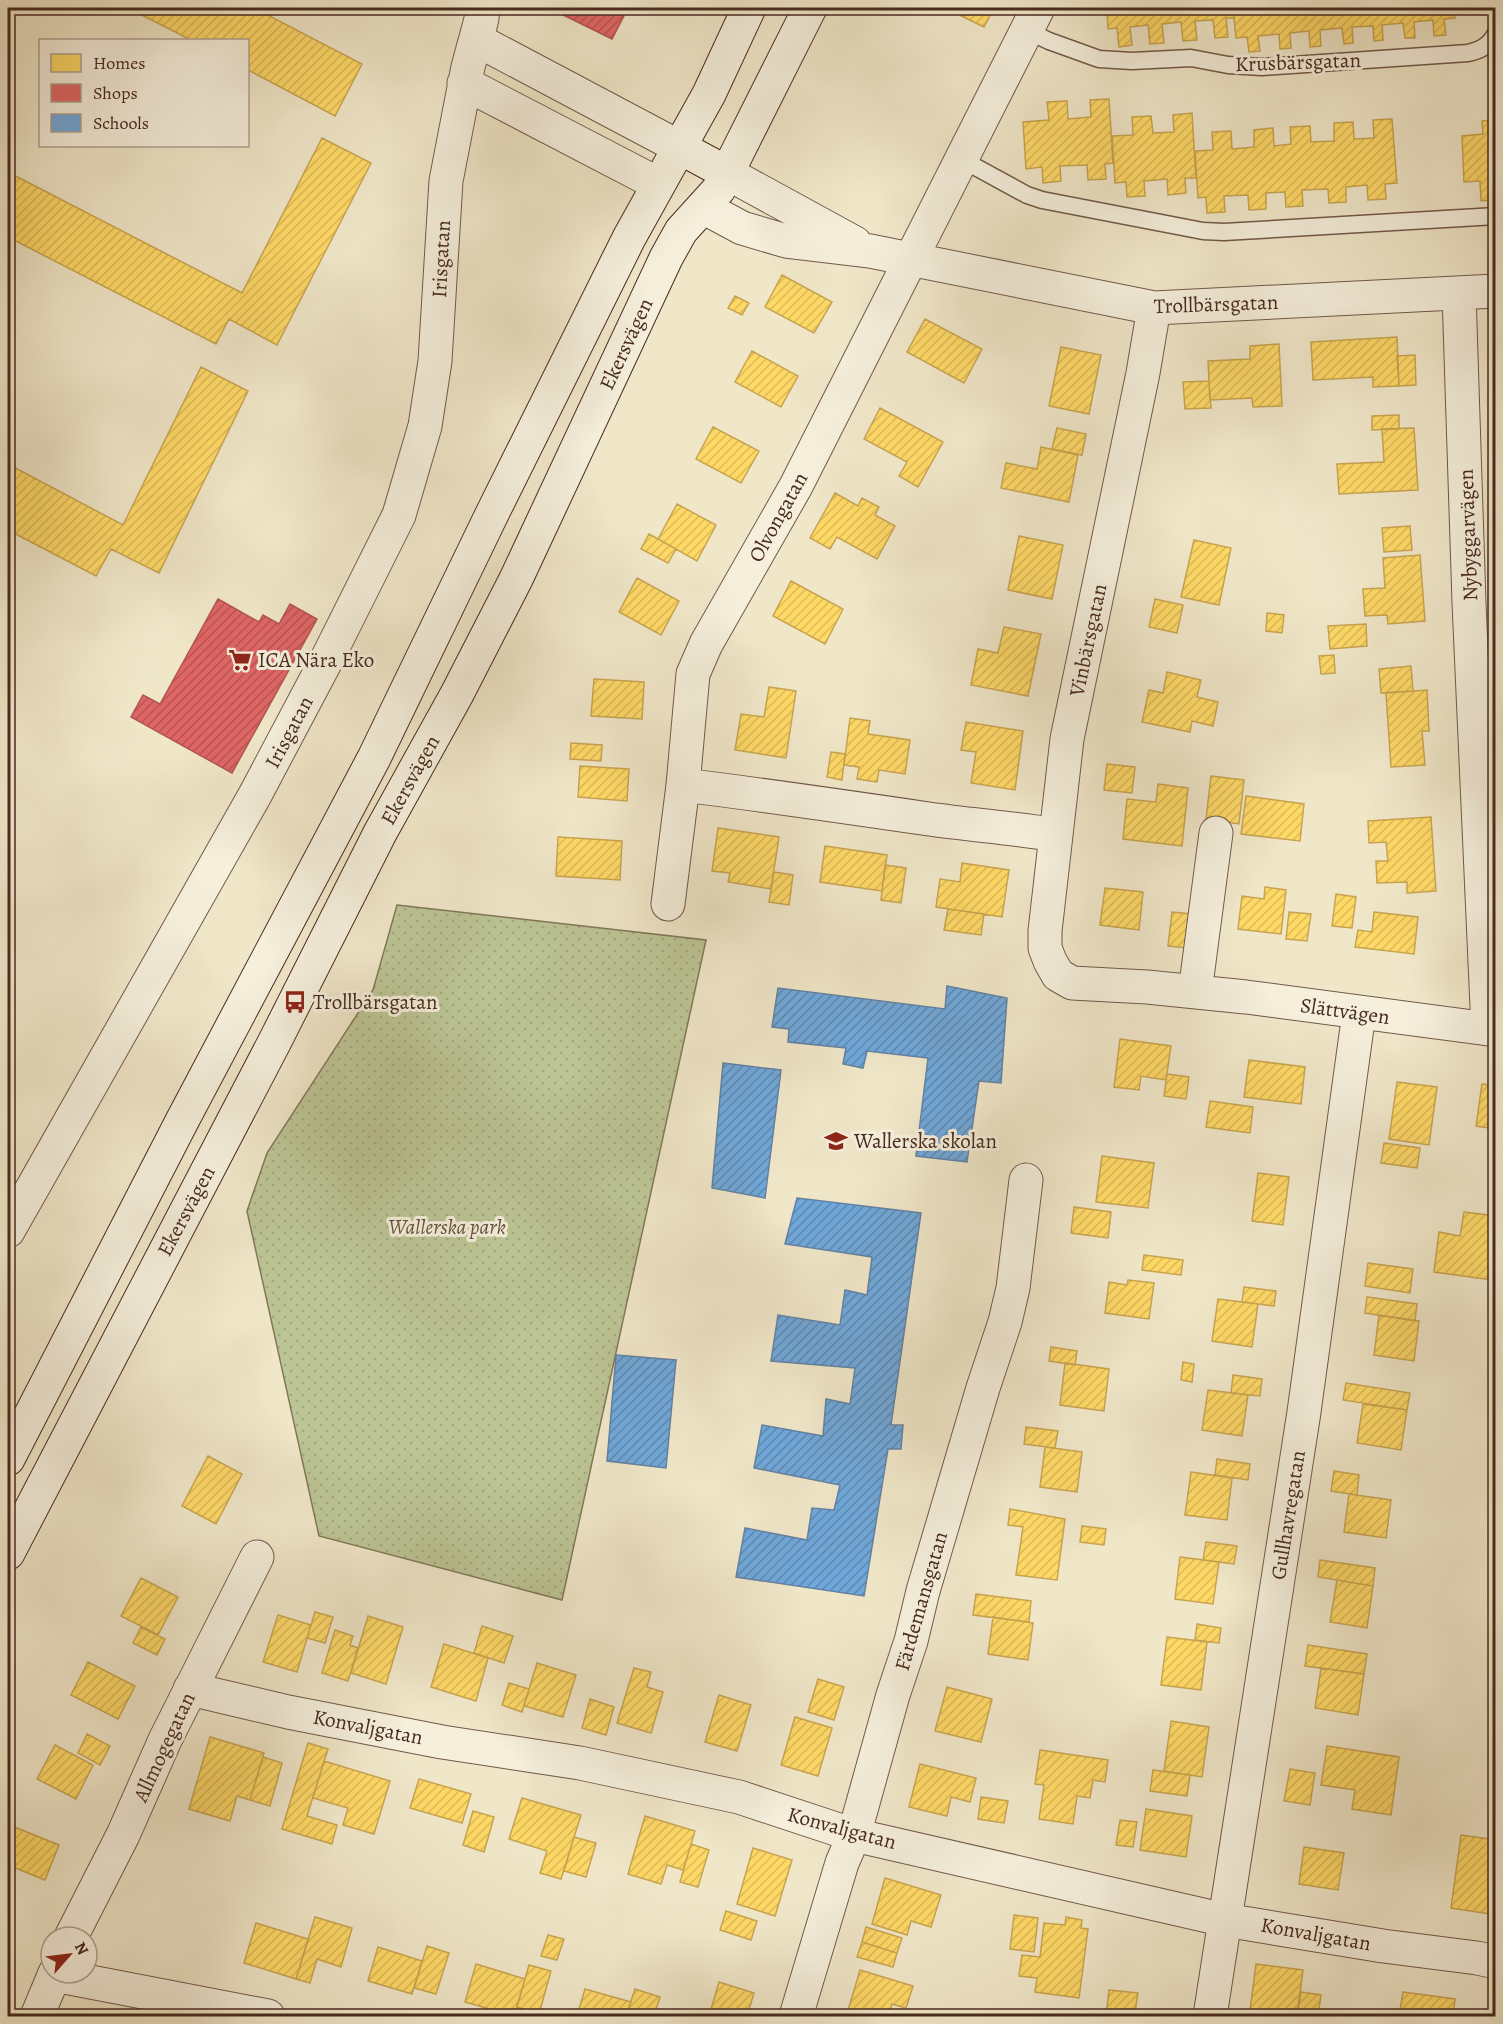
<svg xmlns="http://www.w3.org/2000/svg" width="1503" height="2024" viewBox="0 0 1503 2024" font-family="Alegreya,serif">
	<style>
		.park { fill: url(#park-dots); stroke: #82785a; stroke-width: 1.5 }
		.homes { fill: url(#homes-hatch); stroke: #c8a451; stroke-width: 1.5 }
		.shops { fill: url(#shops-hatch); stroke: #b25451; stroke-width: 1.5 }
		.schools { fill: url(#schools-hatch); stroke: #6382a3; stroke-width: 1.5 }
		.lines { fill: none; stroke-linecap: round; stroke-linejoin: round }
		.lane-casing { stroke: #72594a; stroke-width: 19 }
		.street-casing { stroke: #72594a; stroke-width: 35 }
		.secondary-casing { stroke: #482a1f; stroke-width: 35 }
		.lane { stroke: #f5efdc; stroke-width: 16 }
		.street { stroke: #f5efdc; stroke-width: 33 }
		.secondary { stroke: #f5efdc; stroke-width: 33 }
		.labels { text-anchor: middle; dominant-baseline: central; stroke-width: 6; stroke-linejoin: round; paint-order: stroke }
		.street-label { font-size: 21px; fill: #482a1f; stroke: #f5efdc }
		.poi-label { font-size: 21px; fill: #482a1f; stroke: #f5efdc; text-anchor: start }
		.park-label { font-size: 21px; font-style: italic; fill: #65513c; stroke: #f5efdc }
	</style>
	<defs>
		<pattern id="park-dots" width="8" height="8" patternUnits="userSpaceOnUse" patternTransform="scale(1.5)"><rect width="8" height="8" fill="#bcc595"/><path d="M2 2h.1M6 6h.1" fill="none" stroke="#a3a980" stroke-width="1.8" stroke-linecap="round"/></pattern>
		<pattern id="homes-hatch" width="6" height="6" patternUnits="userSpaceOnUse" patternTransform="scale(1.5)"><rect width="6" height="6" fill="#ffd966"/><path d="M-1 1l2-2M0 6l6-6M5 7l2-2" fill="none" stroke="#dcba58"/></pattern>
		<pattern id="shops-hatch" width="6" height="6" patternUnits="userSpaceOnUse" patternTransform="scale(1.5)"><rect width="6" height="6" fill="#e06666"/><path d="M-1 1l2-2M0 6l6-6M5 7l2-2" fill="none" stroke="#b85453"/></pattern>
		<pattern id="schools-hatch" width="6" height="6" patternUnits="userSpaceOnUse" patternTransform="scale(1.5)"><rect width="6" height="6" fill="#6fa8dc"/><path d="M-1 1l2-2M0 6l6-6M5 7l2-2" fill="none" stroke="#5d89b2"/></pattern>
	</defs>
	<rect width="100%" height="100%" fill="#f0e7c9"/>
	<filter id="stains"><feTurbulence type="fractalNoise" baseFrequency=".00333" numOctaves="4"/><feColorMatrix values="0 0 0 0 .2 0 0 0 0 .09 0 0 0 0 .02 0 0 0 .5 -.17"/></filter>
	<radialGradient id="worn" r=".72"><stop offset=".6" stop-color="#630" stop-opacity="0"/><stop offset="1" stop-color="#630" stop-opacity=".3"/></radialGradient>
	<!-- park -->
	<path class="park" d="M397,905L706,940L562,1600L319,1536L247,1211L267,1153L373,990Z"/>
	<!-- homes -->
	<path class="homes" d="M128,8H254L362,64L335,116L248,70V40H191Z
		M945,8H994L984,27Z
		M1107,8H1233L1234,18H1226L1228,37L1215,38L1213,20L1195,21L1197,40L1183,41L1181,22L1162,24L1164,43L1150,44L1148,25L1130,27L1132,45L1119,47L1117,28L1108,29Z
		M1233,8H1454L1455,18L1444,19L1446,35L1434,36L1433,20L1414,22L1415,38H1405L1403,23L1382,25L1383,40L1374,41L1373,26L1352,27L1353,43L1344,44L1342,28L1320,30L1321,46L1310,47L1309,31L1290,33L1291,48L1280,49L1279,34L1258,36L1260,51L1249,52L1247,37L1236,38Z
		M1109,99L1113,163L1105,164L1106,179L1088,180L1087,165L1060,166L1061,181L1043,183L1042,167L1026,169L1023,122L1049,120L1047,102L1067,101L1068,119L1091,117L1090,100Z
		M1192,113L1196,178H1185L1186,193L1168,195L1167,179L1144,181L1145,196L1127,197L1126,182L1115,183L1112,136L1133,135L1132,117L1151,116L1153,133L1174,132L1173,115Z
		M1392,119L1397,183L1385,184L1386,199L1368,200L1367,185L1346,187V202L1329,203L1328,189L1302,190L1303,206L1286,207L1285,192L1266,193V209L1249,210L1248,195L1224,196L1225,212L1207,213L1206,197L1198,198L1195,151L1213,150L1212,132L1231,131L1232,149L1254,147V130L1273,128L1274,146L1291,144L1290,127L1310,126L1311,142L1334,141V123L1353,122L1354,139L1374,138L1373,120Z
		M1496,120V180H1493L1495,200L1481,201L1480,181L1464,182L1462,136L1483,134L1482,121Z
		M322,138L371,163L277,345L229,319L216,344L8,237V172L242,293Z
		M782,275L832,302L814,333L765,307Z
		M735,296L749,303L742,315L728,308Z
		M925,319L982,349L964,383L907,352Z
		M1397,337L1399,386L1373,387V377L1313,380L1311,342Z
		M1279,344L1282,406L1253,407L1252,398L1210,400L1208,361L1250,359V346Z
		M1061,347L1101,355L1089,414L1049,406Z
		M752,351L798,376L781,407L735,382Z
		M1415,355L1416,385L1399,386L1397,356Z
		M201,367L248,391L159,573L111,549L96,576L8,530V464L123,525Z
		M1209,381L1211,408L1185,409L1183,382Z
		M880,408L943,442L918,487L899,476L907,462L864,439Z
		M1399,415V429L1372,430V416Z
		M713,427L759,451L741,483L696,459Z
		M1057,428L1086,434L1082,455L1052,449Z
		M1414,428L1418,490L1339,494L1337,464L1384,462L1382,429Z
		M1041,447L1078,455L1069,502L1001,488L1006,463L1037,469Z
		M835,493L858,506L862,498L879,507L875,515L895,526L877,559L837,537L830,549L810,538Z
		M677,504L716,525L697,561L658,539Z
		M1410,526L1412,550L1384,552L1382,528Z
		M649,534L676,549L668,563L641,549Z
		M1019,536L1063,545L1052,599L1008,590Z
		M1194,540L1231,548L1219,605L1181,597Z
		M1420,555L1425,621L1388,624L1387,615L1365,616L1363,589L1385,588L1383,558Z
		M637,578L679,601L661,635L619,612Z
		M791,581L843,609L825,644L773,616Z
		M1155,599L1183,605L1177,633L1149,627Z
		M1267,613L1284,615L1282,633L1266,631Z
		M1366,624L1367,646L1330,649L1328,626Z
		M1004,627L1041,634L1028,696L971,685L978,649L998,653Z
		M1334,655L1335,673L1321,674L1319,656Z
		M1411,666L1413,691L1381,693L1379,669Z
		M1167,672L1201,680L1197,697L1218,702L1213,726L1192,721L1190,732L1142,722L1149,690L1163,693Z
		M594,679L644,682L642,719L591,716Z
		M769,687L796,691L786,758L735,750L741,714L764,717Z
		M1427,690L1429,731H1422L1425,765L1391,767L1386,693Z
		M850,718L870,721L868,734L910,740L905,774L879,770L877,782L857,779L859,767L844,765Z
		M966,722L1023,731L1015,790L971,783L976,752L961,750Z
		M571,743L602,745L601,761L570,759Z
		M831,752L845,754L842,780L827,777Z
		M1107,764L1135,767L1132,793L1104,790Z
		M580,766L629,769L627,801L578,797Z
		M1211,776L1244,780L1239,824L1206,819Z
		M1158,784L1188,788L1182,846L1123,839L1127,799L1156,802Z
		M1246,796L1304,804L1300,841L1241,834Z
		M1431,817L1436,891L1407,893V882L1377,883L1376,861H1388L1386,842L1369,843L1368,821Z
		M718,828L779,837L771,889L728,882L730,873L712,871Z
		M558,837L622,841L620,880L556,876Z
		M825,846L887,855L882,891L820,882Z
		M962,863L1009,870L1002,917L936,907L940,879L960,882Z
		M885,865L906,868L901,903L881,900Z
		M774,872L793,875L789,905L769,902Z
		M1265,887L1286,890L1281,934L1238,929L1242,896L1264,899Z
		M1105,888L1143,892L1139,930L1100,925Z
		M1336,894L1356,897L1352,928L1332,926Z
		M948,909L984,914L981,935L944,930Z
		M1172,912L1192,914L1188,948L1168,946Z
		M1289,912L1311,914L1307,941L1286,939Z
		M1374,912L1418,917L1414,954L1355,947L1358,930L1372,932Z
		M1120,1039L1171,1046L1166,1080L1141,1076L1139,1090L1114,1087Z
		M1249,1060L1305,1067L1301,1104L1244,1097Z
		M1167,1074L1189,1077L1186,1099L1164,1096Z
		M1397,1082L1437,1087L1429,1145L1389,1139Z
		M1482,1084L1496,1086V1129L1476,1126Z
		M1210,1101L1253,1107L1250,1133L1206,1127Z
		M1384,1143L1420,1148L1417,1168L1381,1163Z
		M1102,1156L1154,1163L1148,1208L1096,1202Z
		M1258,1173L1289,1177L1283,1225L1252,1221Z
		M1074,1207L1111,1212L1108,1238L1071,1233Z
		M1464,1212L1496,1216V1255L1492,1280L1434,1272L1439,1232L1460,1236Z
		M1144,1255L1183,1260L1181,1275L1142,1270Z
		M1368,1263L1413,1269L1410,1293L1365,1286Z
		M1128,1280L1154,1283L1149,1319L1105,1313L1109,1282L1127,1285Z
		M1244,1287L1276,1291L1274,1306L1242,1302Z
		M1367,1297L1417,1304L1415,1321L1365,1313Z
		M1218,1299L1258,1304L1252,1347L1212,1341Z
		M1379,1315L1419,1321L1414,1361L1374,1355Z
		M1051,1347L1077,1351L1075,1365L1049,1361Z
		M1183,1362L1194,1364L1192,1382L1181,1380Z
		M1065,1363L1109,1369L1104,1411L1060,1405Z
		M1233,1375L1262,1379L1260,1396L1231,1393Z
		M1346,1383L1410,1393L1407,1410L1343,1400Z
		M1208,1390L1248,1395L1242,1436L1202,1430Z
		M1363,1404L1407,1410L1401,1450L1357,1443Z
		M1026,1427L1058,1431L1055,1448L1024,1444Z
		M1045,1447L1082,1452L1077,1492L1040,1487Z
		M208,1456L242,1474L216,1524L182,1506Z
		M1217,1459L1250,1464L1248,1480L1215,1475Z
		M1334,1471L1359,1475L1357,1495L1331,1491Z
		M1191,1472L1232,1478L1227,1520L1185,1515Z
		M1349,1494L1391,1500L1386,1538L1344,1532Z
		M1010,1509L1065,1519L1057,1580L1016,1575L1023,1527L1008,1525Z
		M1082,1526L1106,1529L1104,1545L1080,1542Z
		M1206,1542L1237,1546L1234,1564L1203,1560Z
		M1180,1557L1219,1562L1213,1604L1175,1599Z
		M1320,1560L1375,1568L1373,1586L1318,1577Z
		M141,1578L178,1597L158,1635L121,1616Z
		M1337,1580L1373,1586L1367,1628L1330,1622Z
		M976,1594L1031,1601L1029,1622L973,1615Z
		M315,1612L333,1617L325,1643L307,1638Z
		M278,1615L311,1625L297,1672L263,1662Z
		M368,1616L403,1627L386,1684L351,1673Z
		M993,1617L1033,1623L1028,1660L988,1654Z
		M1197,1624L1221,1628L1219,1643L1195,1640Z
		M482,1626L513,1636L504,1663L474,1653Z
		M141,1627L165,1639L157,1655L133,1643Z
		M335,1630L353,1636L350,1645L358,1648L348,1681L322,1673Z
		M1167,1637L1207,1642L1201,1690L1161,1685Z
		M444,1644L488,1658L476,1701L431,1687Z
		M1308,1645L1367,1654L1364,1674L1305,1666Z
		M88,1662L135,1686L118,1719L71,1695Z
		M537,1663L576,1675L563,1717L524,1706Z
		M634,1668L651,1672L647,1687L663,1692L651,1733L617,1723Z
		M1321,1668L1364,1674L1358,1715L1315,1708Z
		M818,1679L844,1687L834,1720L808,1712Z
		M509,1683L529,1689L522,1712L502,1705Z
		M947,1687L992,1699L981,1742L935,1731Z
		M719,1695L751,1705L737,1751L705,1742Z
		M590,1699L614,1707L606,1735L582,1728Z
		M795,1717L832,1728L818,1776L781,1765Z
		M1171,1721L1209,1727L1202,1777L1164,1771Z
		M87,1734L110,1746L100,1765L78,1753Z
		M210,1737L264,1753L250,1800L237,1796L230,1821L189,1809Z
		M308,1743L328,1749L307,1816L337,1825L332,1844L282,1829Z
		M55,1745L93,1765L76,1799L37,1779Z
		M1327,1746L1399,1757L1391,1815L1352,1809L1355,1790L1321,1785Z
		M1040,1750L1108,1760L1105,1782L1093,1780L1090,1798L1077,1796L1073,1824L1039,1819L1044,1785L1035,1784Z
		M263,1757L282,1763L270,1806L250,1800Z
		M324,1761L390,1781L374,1834L343,1825L348,1808L313,1798Z
		M920,1764L976,1778L970,1802L951,1797L947,1816L909,1807Z
		M1290,1769L1315,1773L1310,1805L1284,1801Z
		M1153,1770L1190,1775L1187,1796L1150,1791Z
		M419,1779L471,1794L462,1823L410,1808Z
		M981,1797L1008,1801L1004,1823L978,1819Z
		M522,1798L581,1815L561,1879L540,1873L547,1851L509,1839Z
		M1146,1809L1192,1816L1186,1857L1140,1850Z
		M473,1811L494,1817L484,1852L463,1845Z
		M645,1816L695,1831L683,1870L667,1865L661,1884L628,1874Z
		M1120,1820L1137,1822L1133,1847L1116,1845Z
		M12,1826L59,1845L45,1880L8,1865V1837Z
		M1461,1835L1496,1840V1873L1490,1914L1451,1908Z
		M574,1837L596,1843L586,1877L564,1871Z
		M691,1844L709,1850L698,1887L680,1882Z
		M1304,1847L1344,1853L1338,1890L1299,1884Z
		M753,1848L792,1860L775,1916L737,1904Z
		M885,1878L941,1895L931,1927L911,1921L907,1935L872,1924Z
		M726,1911L757,1921L751,1940L720,1930Z
		M1014,1915L1038,1918L1034,1952L1010,1949Z
		M315,1917L352,1928L341,1967L317,1959L310,1983L296,1979Z
		M1066,1917L1082,1920L1081,1928L1088,1929L1079,1998L1035,1992L1037,1978L1019,1976L1022,1955L1040,1957L1044,1923L1065,1925Z
		M256,1923L308,1939L296,1979L244,1963Z
		M866,1927L902,1938L897,1953L862,1942Z
		M548,1935L564,1939L557,1960L541,1956Z
		M862,1942L897,1953L893,1967L857,1957Z
		M427,1946L449,1953L436,1994L414,1988Z
		M378,1947L422,1961L412,1994L368,1981Z
		M476,1964L525,1979L514,2016L465,2002Z
		M1256,1964L1303,1970L1297,2016L1250,2010Z
		M529,1965L551,1971L539,2014L517,2007Z
		M860,1970L913,1986L906,2008L892,2004L888,2016H854L847,2014Z
		M719,1982L754,1993L747,2016H709Z
		M585,1989L631,2002L626,2016H577Z
		M635,1989L660,1997L654,2016H626Z
		M1109,1990L1138,1993L1135,2012L1153,2014L1152,2016H1106Z
		M1301,1992L1321,1995L1318,2016H1279L1280,2014L1297,2016Z
		M1403,1992L1455,1999L1453,2016H1399Z"/>
	<!-- shops -->
	<path class="shops" d="M549,8H628L612,39Z
		M218,599L259,622L263,615L279,624L290,604L317,619L232,773L131,717L143,695L160,704Z"/>
	<!-- schools -->
	<path class="schools" d="M947,986L1007,998L1001,1083L979,1081L967,1162L916,1156L928,1058L867,1051L863,1068L843,1064L846,1048L788,1042L789,1029L772,1027L778,988L945,1009Z
		M723,1063L781,1070L765,1198L712,1188Z
		M797,1198L921,1213L891,1425H903L901,1449H888L864,1596L736,1577L745,1528L807,1540L812,1508L834,1510L840,1485L754,1468L762,1425L823,1436L826,1399L850,1404L855,1368L771,1361L778,1315L840,1325L845,1290L867,1295L872,1257L785,1244Z
		M616,1355L676,1360L666,1468L607,1461Z"/>
	<g class="lines">
		<!-- lane casing -->
		<g class="lane-casing">
			<path id="lane" d="M1026,30L1049,41L1099,59L1132,61L1191,58L1228,65L1262,67L1468,53C1481,50 1489,46 1496,33
				M961,159L1027,195L1042,200L1203,231L1224,232L1496,216"/>
		</g>
		<!-- street casing -->
		<g class="street-casing">
			<path id="street" d="M482,18L477,40L679,147
				M464,83L658,184
				M727,173L855,243
				M703,207L742,228L786,241L870,251L1154,308L1496,291
				M1459,293L1469,603L1488,1029
				M1154,308L1143,373L1067,739L1045,931V948L1050,961L1058,975L1072,983L1147,987L1246,997L1496,1030
				M683,785C765,795 847,807 929,819C971,825 1014,828 1056,835
				M668,904L683,785L693,674L706,644L796,486L1038,8
				M1195,992L1216,833
				M8,1231L255,795L327,659L399,515L425,426L435,361L446,181L468,67L484,8
				M190,1689L288,1712L442,1742L580,1763L739,1797L854,1835L1225,1920L1383,1946L1477,1958L1496,1962
				M71,1937L123,1835L165,1740L257,1557
				M54,1975L268,2016
				M37,2016L55,1973
				M796,2016L842,1863L854,1835L893,1695L911,1641L923,1591L983,1388L1005,1322L1013,1288L1026,1180
				M1210,2016L1304,1412L1359,1013"/>
		</g>
		<!-- secondary casing -->
		<g class="secondary-casing">
			<path id="secondary" d="M679,147L727,173
				M8,1459L182,1121L374,758L491,516L629,238L709,94L749,8
				M8,1553L275,1041L380,833L457,694L516,579L666,258L681,231L719,189L810,8"/>
		</g>
		<!-- lane -->
		<use href="#lane" class="lane"/>
		<!-- street -->
		<use href="#street" class="street"/>
		<!-- secondary -->
		<use href="#secondary" class="secondary"/>
	</g>
	<!-- icons -->
	<defs>
		<g id="supermarket-bare" transform="scale(1.8)"><path d="M-6-5.5h2.5l.6 2H6L4.5 2H-2.5L-4.4-4H-6ZM-1.5 3.2a1.3 1.3 0 1 0 .1 0ZM3 3.2a1.3 1.3 0 1 0 .1 0Z" fill="#8f2418" stroke="#f5efdc" stroke-width="2.5" paint-order="stroke"/></g>
		<g id="bus-bare" transform="scale(1.8)"><path d="M-5-6H5V4H4V6H2V4H-2V6H-4V4H-5ZM-3.5-4V0h7V-4ZM-3.5 1.2v1.5H-2V1.2ZM2 1.2v1.5H3.5V1.2Z" fill="#8f2418" stroke="#f5efdc" stroke-width="2.5" paint-order="stroke"/></g>
		<g id="school-bare" transform="scale(1.8)"><path d="M0-5L7-2L0 1L-7-2ZM-4 1L0 2.5L4 1V4Q0 6-4 4Z" fill="#8f2418" stroke="#f5efdc" stroke-width="2.5" paint-order="stroke"/></g>
	</defs>
	<g fill-rule="evenodd">
		<use href="#supermarket-bare" x="240" y="660"/>
		<use href="#bus-bare" x="295" y="1002"/>
		<use href="#school-bare" x="836" y="1141"/>
	</g>
	<g class="labels">
		<!-- street labels -->
		<g class="street-label">
			<text transform="translate(1298 62) rotate(-2)">Krusbärsgatan</text>
			<text transform="translate(441 259) rotate(-87)">Irisgatan</text>
			<text transform="translate(1216 304) rotate(-2)">Trollbärsgatan</text>
			<text transform="translate(626 344) rotate(-65)">Ekersvägen</text>
			<text transform="translate(778 517) rotate(-61)">Olvongatan</text>
			<text transform="translate(1468 535) rotate(-92)">Nybyggarvägen</text>
			<text transform="translate(1088 640) rotate(-78)">Vinbärsgatan</text>
			<text transform="translate(289 732) rotate(-62)">Irisgatan</text>
			<text transform="translate(410 780) rotate(-61)">Ekersvägen</text>
			<text transform="translate(1345 1011) rotate(8)">Slättvägen</text>
			<text transform="translate(186 1211) rotate(-62)">Ekersvägen</text>
			<text transform="translate(1288 1515) rotate(-81)">Gullhavregatan</text>
			<text transform="translate(921 1601) rotate(-74)">Färdemansgatan</text>
			<text transform="translate(368 1727) rotate(11)">Konvaljgatan</text>
			<text transform="translate(164 1747) rotate(-65)">Allmogegatan</text>
			<text transform="translate(842 1828) rotate(15)">Konvaljgatan</text>
			<text transform="translate(1316 1934) rotate(10)">Konvaljgatan</text>
		</g>
		<!-- poi labels -->
		<g class="poi-label">
			<text x="258" y="660">ICA Nära Eko</text>
			<text x="313" y="1002">Trollbärsgatan</text>
			<text x="854" y="1141">Wallerska skolan</text>
		</g>
		<!-- park labels -->
		<g class="park-label">
			<text x="447" y="1227">Wallerska park</text>
		</g>
	</g>
	<!-- margin -->
	<rect width="1503" height="2024" fill="none" stroke="#f0e7c9" stroke-width="30"/>
	<rect x="9" y="9" width="1485" height="2006" fill="none" stroke="#482a1f" stroke-width="3"/>
	<rect x="15" y="15" width="1473" height="1994" fill="none" stroke="#482a1f" stroke-width="1.5"/>
	<!-- legend -->
	<rect x="39" y="39" width="210" height="108" fill="#f5efdc" stroke="#b0a090" stroke-width="1.5"/>
	<rect x="51" y="54" width="30" height="18" fill="#ffd966" stroke="#b0a090" stroke-width="1.5"/>
	<text x="93" y="69" font-size="18" fill="#482a1f">Homes</text>
	<rect x="51" y="84" width="30" height="18" fill="#e06666" stroke="#b0a090" stroke-width="1.5"/>
	<text x="93" y="99" font-size="18" fill="#482a1f">Shops</text>
	<rect x="51" y="114" width="30" height="18" fill="#6fa8dc" stroke="#b0a090" stroke-width="1.5"/>
	<text x="93" y="129" font-size="18" fill="#482a1f">Schools</text>
	<!-- north arrow -->
	<g transform="translate(69 1955) rotate(62)"><circle r="28" fill="#f5efdc" stroke="#b0a090" stroke-width="1.5"/>
	<path d="M0-4.5L10 22L0 15L-10 22Z" fill="#8f2418"/>
	<text y="-9" font-size="16" font-weight="bold" text-anchor="middle" fill="#482a1f">N</text>
	</g>
	<rect width="100%" height="100%" filter="url(#stains)"/>
	<rect width="100%" height="100%" fill="url(#worn)"/>
</svg>
